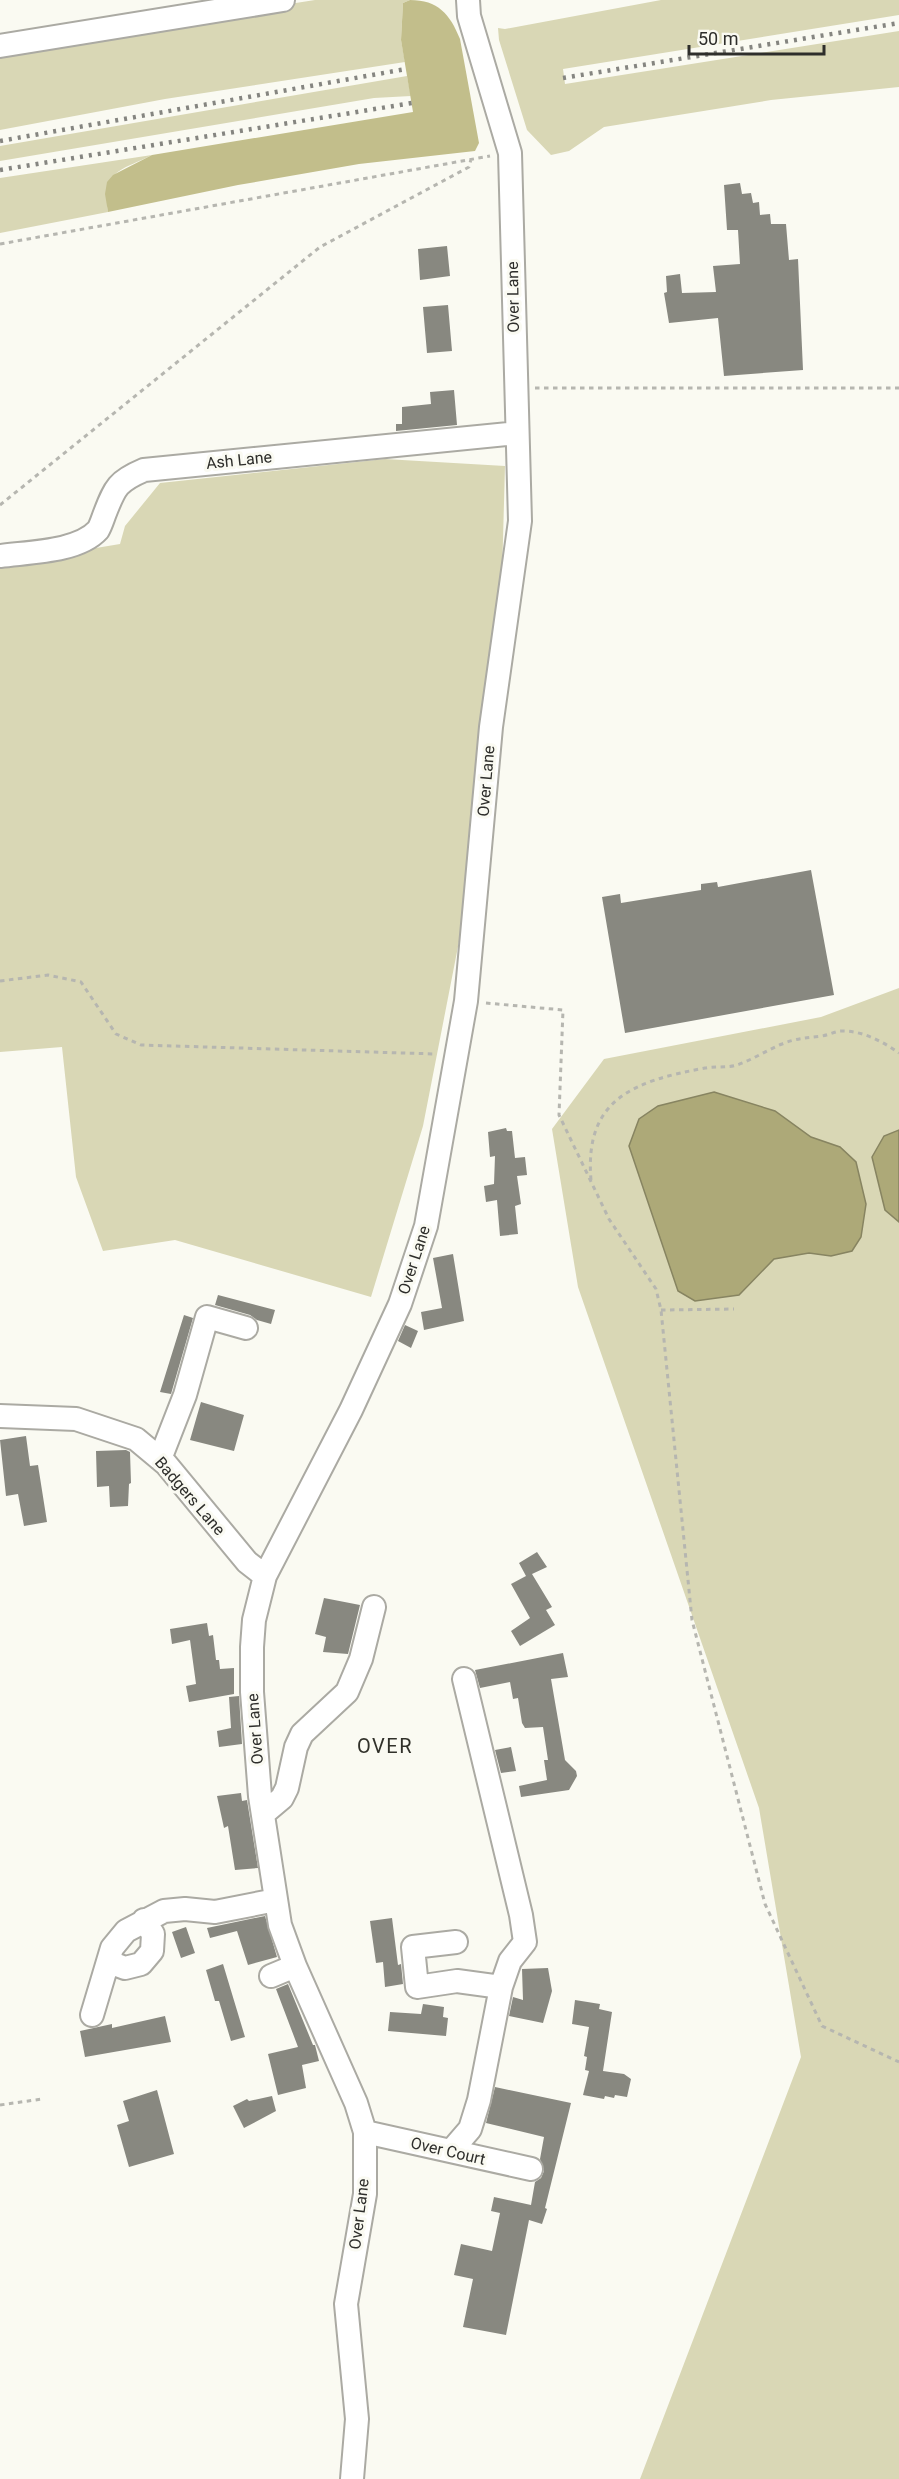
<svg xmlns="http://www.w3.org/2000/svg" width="899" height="2479" viewBox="0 0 899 2479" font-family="Roboto,sans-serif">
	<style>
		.green { fill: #d9d7b5 }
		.forest { fill: #c2be8b }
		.water { fill: #ada978; stroke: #878461; stroke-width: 1.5 }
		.building { fill: #888880 }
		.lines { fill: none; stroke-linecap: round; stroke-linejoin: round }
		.minor-casing { stroke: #abaaa3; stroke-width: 26 }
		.path { stroke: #b6b6b0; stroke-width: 3; stroke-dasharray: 4.5 4.5; stroke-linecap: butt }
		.minor { stroke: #fff; stroke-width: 22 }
		.rail { stroke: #858580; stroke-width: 4.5; stroke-dasharray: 3 6; stroke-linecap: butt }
		.labels { text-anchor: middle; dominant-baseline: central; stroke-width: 6; stroke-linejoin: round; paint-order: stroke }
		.street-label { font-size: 16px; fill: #2e2e2b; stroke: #fafaf2 }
		.quarter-label { font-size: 20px; letter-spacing: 1.5px; fill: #31312a; stroke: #fafaf2 }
	</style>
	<rect width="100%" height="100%" fill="#fafaf2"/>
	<!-- green -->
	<path class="green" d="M315,0H410L403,3L401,40L405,62L165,99L0,130V49Z
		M661,0H899V15L563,69L565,84L899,31V87L771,100L604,127L569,151L551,155L527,130L499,40L498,28L505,29Z
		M407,76L411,96L374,98L0,161V146Z
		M152,155C120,171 102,170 108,212L0,233V178Z
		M385,459L505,466L502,576L463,921L423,1126L371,1297L175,1240L103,1251L76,1177L62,1047L0,1052V564L120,544L125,526L160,483Z
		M899,988V2479H640L801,2057L759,1808L578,1287L552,1129L604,1059L821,1017Z"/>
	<!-- forest -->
	<path class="forest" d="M410,0C438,0 450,14 460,39L479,143L475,151L359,164L238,185L108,212L105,194L107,182L113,175L152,155L413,112L401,40L403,3Z"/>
	<!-- water -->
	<path class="water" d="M714,1092L775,1111L811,1137L840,1147L856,1162L866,1204L861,1237L852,1251L831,1256L809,1253L774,1259L739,1295L695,1301L678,1291L629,1146L639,1119L658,1106Z
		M899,1130V1222L885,1210L872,1157L884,1136Z"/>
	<!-- building -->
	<path class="building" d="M740,183L742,194L751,193L753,203L759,202L760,215L770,214L771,224H786L789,260L798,259L803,370L724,376L718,318L669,323L664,293L667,292L666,276L680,274L682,293L716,292L713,266L740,264L738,230H727L724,185Z
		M447,246L450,276L420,280L418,249Z
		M448,305L452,351L427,353L423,307Z
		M454,390L457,425L396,431V424H402V407L431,404L430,392Z
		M811,870L834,995L625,1033L602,897L620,894L621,903L701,890V884L717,882L718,887Z
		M506,1128L507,1131H512L515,1158L525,1157L527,1175L517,1176L521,1204L515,1206L518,1234L500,1236L497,1200L486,1202L484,1186L494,1184L495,1156L490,1157L488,1132Z
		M453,1254L464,1321L424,1330L421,1312L442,1308L433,1258Z
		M218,1295L275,1310L271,1324L257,1320L250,1315L215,1305Z
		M184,1315L193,1318L171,1394L160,1392Z
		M405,1325L418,1331L411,1348L398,1341Z
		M201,1402L244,1415L234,1451L190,1440Z
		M26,1436L30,1466L38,1465L47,1522L24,1526L18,1494L6,1496L0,1440Z
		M126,1450L130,1452L131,1483L129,1484L128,1506L110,1507L109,1486L97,1487L96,1451Z
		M537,1552L547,1567L532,1574L552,1607L546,1610L555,1625L520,1646L511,1631L530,1618L511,1584L526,1576L519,1563Z
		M324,1598L360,1605L348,1654L323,1652L326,1637L315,1634Z
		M207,1623L209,1636L213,1635L216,1660H219L220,1669L234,1668V1694L189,1702L186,1686L196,1684L190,1640L172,1644L170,1629Z
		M563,1653L568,1677L551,1679L565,1760L576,1771L577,1776L569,1790L521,1797L519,1786L547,1780L544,1760H548L543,1727L525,1728L522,1723L518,1698L513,1699L510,1682L480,1688L475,1670Z
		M239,1696L242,1744L219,1747L217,1731L231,1728L229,1697Z
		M511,1747L516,1771L501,1773L495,1750Z
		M241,1793L242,1801L247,1800L258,1868L235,1870L228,1826L224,1828L217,1796Z
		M265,1916L277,1957L248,1965L237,1931L210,1938L207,1928Z
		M392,1918L398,1965L401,1964L403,1984L385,1987L383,1962L376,1963L370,1921Z
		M186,1927L195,1953L181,1958L172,1932Z
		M223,1964L245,2037L231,2041L219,2001H215L206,1970Z
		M548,1968L552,1991L543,2023L509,2016L513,1997L523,2000L522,1969Z
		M288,1984L313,2045H315L319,2061L302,2065L306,2088L278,2095L268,2054L298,2047L276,1989Z
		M575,2000L600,2004L599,2009L612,2012L603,2071L624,2074L631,2079L627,2097L615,2095L614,2098L605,2096L604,2099L583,2095L589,2071L585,2070L587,2057L584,2056L589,2027L572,2024Z
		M423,2004L444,2007L443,2017L448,2018L446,2036L388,2031L390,2012L421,2014Z
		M165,2016L171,2042L85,2057L80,2031L112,2024V2028Z
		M495,2087L571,2103L545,2208L547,2209L542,2224L529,2220L506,2335L463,2327L473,2279L454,2275L461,2244L492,2251L500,2213L491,2211L494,2197L531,2205L535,2182L541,2178L544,2171L540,2159L544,2137L486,2123Z
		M157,2090L174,2154L129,2167L117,2125L129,2121L123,2101Z
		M272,2096L276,2111L244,2128L233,2106L247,2099L249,2101Z"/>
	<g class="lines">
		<!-- minor casing -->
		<g class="minor-casing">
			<path id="minor" d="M0,46L283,0
				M0,556C29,552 78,552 98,530C101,525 103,518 105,513C115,487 118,481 144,470L517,433
				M0,1416L76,1419L136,1439L166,1464L247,1562L265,1576
				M160,1459L185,1395L207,1317L246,1328
				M263,1814L282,1798L287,1788L296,1747L302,1734L347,1692L361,1659L374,1607
				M456,1942L413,1947L417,1987L457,1981L501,1987
				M109,1962L125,1968L141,1964L152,1951L153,1934L144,1920
				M271,1976L295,1966
				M92,2015L112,1948L126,1931L164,1911L185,1909L215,1912L276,1900
				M365,2132L531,2169
				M451,2151L470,2129L479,2100L501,1987L510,1961L525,1942L521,1915L464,1679
				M352,2479L357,2419L346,2304L365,2194V2132L356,2103L295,1966L280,1925L260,1796L252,1692V1647L254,1620L265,1576L351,1410L400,1304L426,1226L466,1001L491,727L520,521L510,153L469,16L468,0"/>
		</g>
		<!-- path -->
		<path class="path" d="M0,244L490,156
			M535,388H899
			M0,505L320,247L469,167L471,159
			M0,981L48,975L81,982L116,1034L141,1045L436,1054
			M486,1003L563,1010L559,1115L609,1219L656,1289L661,1310L692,1620L765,1904L822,2026L899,2062
			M591,1180C584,1098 635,1081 705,1068C715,1066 727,1068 737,1065C752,1060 767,1050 782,1044C796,1038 808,1038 822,1036C828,1035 834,1032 840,1031C861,1030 882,1041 899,1053
			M661,1310L734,1309
			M0,2105L42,2099"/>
		<!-- minor -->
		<use href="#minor" class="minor"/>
		<!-- rail -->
		<path class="rail" d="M563,78L899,23
			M0,141L406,69
			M0,170L412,103"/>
	</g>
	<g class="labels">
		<!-- street labels -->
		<g class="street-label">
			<text transform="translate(513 297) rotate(-91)">Over Lane</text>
			<text transform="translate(239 460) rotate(-6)">Ash Lane</text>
			<text transform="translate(486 781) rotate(-85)">Over Lane</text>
			<text transform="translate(414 1260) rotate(-72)">Over Lane</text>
			<text transform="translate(190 1496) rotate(49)">Badgers Lane</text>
			<text transform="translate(255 1729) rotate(-94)">Over Lane</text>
			<text transform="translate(448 2151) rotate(13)">Over Court</text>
			<text transform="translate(359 2214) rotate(-83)">Over Lane</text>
		</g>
		<!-- quarter labels -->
		<g class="quarter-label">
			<text x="385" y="1746">OVER</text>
		</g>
	</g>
	<!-- scale -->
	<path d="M689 45v9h135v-9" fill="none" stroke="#2e2e2b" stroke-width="3"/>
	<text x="698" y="45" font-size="18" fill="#2e2e2b" stroke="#fafaf2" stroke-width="4.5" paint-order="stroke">50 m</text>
</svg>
